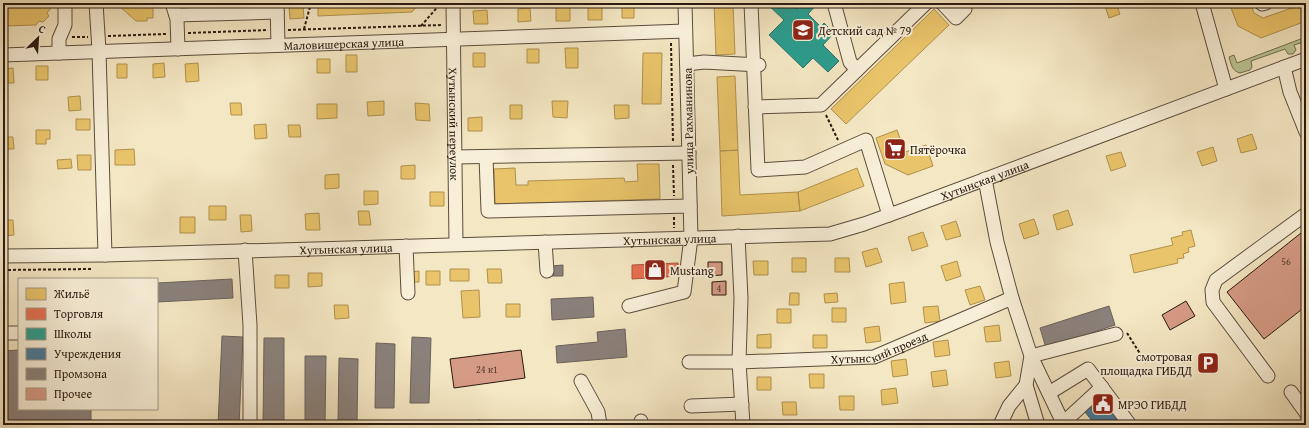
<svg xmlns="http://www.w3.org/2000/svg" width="1309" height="428" viewBox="0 0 1309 428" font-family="'Gentium Book Plus',serif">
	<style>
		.green { fill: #bbc594; stroke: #726f52 }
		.homes { fill: #e9c46a; stroke: #b0914f }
		.shops { fill: #e76f51; stroke: #ae553d }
		.schools { fill: #2a9d8f; stroke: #2a7569 }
		.public { fill: #457b9d; stroke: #3d5e72 }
		.industry { fill: #8a817c; stroke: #6d625b }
		.building { fill: #d69b85; stroke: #2a190f }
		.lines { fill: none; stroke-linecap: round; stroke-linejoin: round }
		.minor-casing { stroke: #5c4c3c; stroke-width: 15 }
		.path { stroke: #2a190f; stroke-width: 2; stroke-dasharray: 3 2; stroke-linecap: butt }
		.minor { stroke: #f8efd8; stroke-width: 13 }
		.labels { text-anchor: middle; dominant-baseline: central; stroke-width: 4; stroke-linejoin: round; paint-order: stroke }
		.number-label { font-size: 10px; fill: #553a2c }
		.poi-label { font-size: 12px; fill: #2a190f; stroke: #f8efd8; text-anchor: start }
		.street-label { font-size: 12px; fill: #2a190f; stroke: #f8efd8 }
	</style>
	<rect width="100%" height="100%" fill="#f4e7c3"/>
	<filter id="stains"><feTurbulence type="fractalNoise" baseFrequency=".005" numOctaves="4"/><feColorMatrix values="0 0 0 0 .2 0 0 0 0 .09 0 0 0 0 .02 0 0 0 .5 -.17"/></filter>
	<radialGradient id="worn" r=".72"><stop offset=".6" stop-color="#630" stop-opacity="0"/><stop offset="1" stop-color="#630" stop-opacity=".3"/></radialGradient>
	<!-- green -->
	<path class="green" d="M1306,37V41L1294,45L1296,50L1293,54H1288L1285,49L1251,61L1252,67L1250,70L1240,73C1232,71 1231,64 1229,57L1234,55L1237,63Z"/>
	<!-- homes -->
	<path class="homes" d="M30,3H51V8L47,13L49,16L43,22L39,21L36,25L3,26V8L26,7Z
		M118,3H153V18H147V21H136L118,5Z
		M179,3H189L190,9L179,10Z
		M318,3H420L412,12L318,16Z
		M714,3H733L735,54L716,55Z
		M1113,3H1116L1120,14L1109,18L1105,6Z
		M1229,3H1250L1254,13L1263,18L1306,3V21L1261,38L1238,26Z
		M622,5H634V18H622Z
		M303,6L304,18L290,19L289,7Z
		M588,6H602V20H588Z
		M556,7H570V21H556Z
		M530,8L531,21L518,22V9Z
		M934,9L949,25L846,124L831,109Z
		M487,10L488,24H474L473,11Z
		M565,48H578V68H566Z
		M527,49H539V63H527Z
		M473,53H485V67H473Z
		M643,53H662L661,104H642Z
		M346,55H357V72H346Z
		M317,59H330V73H317Z
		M164,63L165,77L153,78V64Z
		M198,63L199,81L186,82L185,64Z
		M117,64H127V78H117Z
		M36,66H48V80H36Z
		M13,68L14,83H3V69Z
		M735,76L738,150L720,151L717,77Z
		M80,96L81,110L69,111L68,97Z
		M384,101V115L368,116L367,102Z
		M552,101H568L567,118L553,117Z
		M230,103H241L242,115H231Z
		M415,103L429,104L430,121L416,120Z
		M317,104H337V118L317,119Z
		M510,105H522V119H510Z
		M614,105H629V118L615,119Z
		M482,117V131H468V118Z
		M76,119H90V130H76Z
		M266,124L267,138L255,139L254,125Z
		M288,125H300L301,137H289Z
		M36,130H50V139H46V144H36Z
		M897,130L905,152L926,145L933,166L908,175L885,164L876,138Z
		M1252,134L1257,149L1241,153L1237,139Z
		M3,137H13L14,149H3Z
		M1213,147L1217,161L1202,166L1197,152Z
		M134,149L135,165H115V150Z
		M738,150L740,195L798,192L800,211L722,216L720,151Z
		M1121,152L1126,166L1111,171L1106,156Z
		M77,155H91V170H78Z
		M71,159L72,168L58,169L57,160Z
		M637,164H659L660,199L495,204L494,169L515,168L516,185H528V181L624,178L625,182L638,181Z
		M415,165V179H401V166Z
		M857,168L864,186L800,211L798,192Z
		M339,174V188L325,189V175Z
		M364,191H378V204L364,205Z
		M430,192H444V206H430Z
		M209,206H226V220H209Z
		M1068,210L1073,225L1057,230L1053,215Z
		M358,211H369L371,225H359Z
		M319,213L320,230H306L305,214Z
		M240,215H251L252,231L241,232Z
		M180,217H195V233H180Z
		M1034,219L1039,234L1024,239L1019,224Z
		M3,220H13L14,235L3,236Z
		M956,221L961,236L946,240L941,226Z
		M1191,230L1195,246L1188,248L1189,252L1183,254L1184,258L1177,259L1178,263L1134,273L1130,255L1173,245L1171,238L1183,235L1182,232Z
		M923,232L928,246L912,251L908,237Z
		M877,248L882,262L866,267L862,252Z
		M792,258H806V272H792Z
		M835,258H849L850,272H835Z
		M753,261H768V275H754Z
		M957,261L961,276L946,281L941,266Z
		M450,269H469V281H450Z
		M487,269H501L502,283H488Z
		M419,271V282H410V272Z
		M426,271H440V285H426Z
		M308,273H322V286L308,287Z
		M275,275H289V288H275Z
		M904,282L906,302L891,304L889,284Z
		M980,286L985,300L970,305L965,290Z
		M479,290L480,317L463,318L461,291Z
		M790,293H799V305H789Z
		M837,293L838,302L825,303L824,294Z
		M506,304H520V317H506Z
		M334,305H348L349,318L335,319Z
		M938,306L940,321L925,323L923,307Z
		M832,308H846V322H832Z
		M777,309H791V323H777Z
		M999,325L1001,341L986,342L984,327Z
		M879,326L881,341L866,343L864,328Z
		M771,334V348H757V335Z
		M813,335H827V348H813Z
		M948,340L950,355L935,357L933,342Z
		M906,359L908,375L893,377L891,361Z
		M1009,361L1011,376L996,378L994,363Z
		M946,370L948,385L933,387L931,372Z
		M809,374H824V388H810Z
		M757,377H771V390H757Z
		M896,388L898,403L882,405L881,390Z
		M839,396H854V410H840Z
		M782,402H796L797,415H783Z"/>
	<!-- shops -->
	<path class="shops" d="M678,263L679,276L632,279V265Z"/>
	<!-- schools -->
	<path class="schools" d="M766,3H791L797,9L803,3H818L808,14L821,27L824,23L834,33L823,45L839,61L828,72L813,58L803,68L769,35L784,20Z"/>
	<!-- public -->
	<path class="public" d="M1105,397L1126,425H1088L1093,422L1085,412Z"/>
	<!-- industry -->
	<path class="industry" d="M563,265V276H552L551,266Z
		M232,279L233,298L157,302V283Z
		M593,297L594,317L552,320L551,299Z
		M1109,306L1115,325L1046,348L1040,328Z
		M625,329L627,357L557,363L556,346L598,342L597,332Z
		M222,336L243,337L239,425H218Z
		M412,337L431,338L429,403H410Z
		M264,338H284V425H263Z
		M376,343L395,344L394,408H375Z
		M19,350V409H91V425H3V351Z
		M305,356H326L325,425H305Z
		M339,358L358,359L357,423H338Z
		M480,420V425H447Z"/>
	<!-- building -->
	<path class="building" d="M1306,229V306L1264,339L1227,292Z
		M708,262H722V275L708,276Z
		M726,281V295H712V282Z
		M1186,301L1195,316L1170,330L1162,315Z
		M521,350L525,378L454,388L450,359Z"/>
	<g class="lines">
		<!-- minor casing -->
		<g class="minor-casing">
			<g id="minor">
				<path d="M96,3L99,51L105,255"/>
				<path d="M172,3L177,19L178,49"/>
				<path d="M277,3L278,45"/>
				<path id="s1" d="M453,3L456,244"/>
				<path d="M751,3L758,170L805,167L866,140L889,215"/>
				<path d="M834,3L850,62L857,70"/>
				<path d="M942,3L956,18L965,9L960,3"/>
				<path d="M1202,3L1226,89"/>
				<path d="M1262,3V4L1266,3"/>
				<path d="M176,15L277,12"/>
				<path d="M59,53V39L65,25V3"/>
				<path id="s2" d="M3,55L685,31"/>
				<path d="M687,64L704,62L759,65"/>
				<path d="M1284,67L1290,92L1306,132"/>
				<path d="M755,107L821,105L926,3"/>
				<path d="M455,157L689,153"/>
				<path d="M486,157L488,211L690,206"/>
				<path d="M985,179L997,242L1012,298L1031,356L1064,425"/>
				<path d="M738,236L741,298L739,362L743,425"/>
				<path d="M545,242L547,271"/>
				<path d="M406,246L408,293"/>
				<path d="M245,250L250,325V425"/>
				<path id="s3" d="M3,256L105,255L830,234L864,224L903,210L1306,59"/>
				<path d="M629,306L684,292L691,238L685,3"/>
				<path d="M3,333H19"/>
				<path id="s4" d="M689,362H739L874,357L1012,298"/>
				<path d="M1268,376L1213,302L1212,290L1216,280L1306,214"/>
				<path d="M581,381L598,412L600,425"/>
				<path d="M1026,385L1038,425"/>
				<path d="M1291,392L1306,413"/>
				<path d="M1049,393L1088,369L1130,425"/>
				<path d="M691,406L742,404"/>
				<path d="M641,421V425"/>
				<path d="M1063,423L1102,387"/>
				<path d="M1000,425L1009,406L1026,385L1031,356L1116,334"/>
			</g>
		</g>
		<!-- path -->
		<path class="path" d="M421,26L441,3
			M304,29L311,3
			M288,30L442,25
			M188,33L268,30
			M108,36L166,34
			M72,37H88
			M671,43L673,142
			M826,115L838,140
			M673,165L674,196
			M674,217V228
			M3,270L92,269
			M1127,333L1146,363"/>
		<!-- minor -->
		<use href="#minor" class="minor"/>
	</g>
	<!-- icons -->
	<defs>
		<g id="school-square" transform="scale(1.15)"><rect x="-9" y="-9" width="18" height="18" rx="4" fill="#8f2418" stroke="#f8efd8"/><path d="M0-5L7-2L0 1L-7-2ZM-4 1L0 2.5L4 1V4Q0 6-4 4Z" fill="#fff"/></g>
		<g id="supermarket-square" transform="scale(1.15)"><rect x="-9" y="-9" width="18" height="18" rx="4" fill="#8f2418" stroke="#f8efd8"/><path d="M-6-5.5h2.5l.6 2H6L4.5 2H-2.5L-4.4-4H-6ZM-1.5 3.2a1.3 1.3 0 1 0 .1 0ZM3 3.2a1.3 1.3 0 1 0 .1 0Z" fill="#fff"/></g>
		<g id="shop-square" transform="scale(1.15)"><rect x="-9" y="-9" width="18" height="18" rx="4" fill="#8f2418" stroke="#f8efd8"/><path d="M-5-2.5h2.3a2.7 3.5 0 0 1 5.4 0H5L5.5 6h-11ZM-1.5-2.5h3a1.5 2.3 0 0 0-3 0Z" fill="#fff"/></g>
		<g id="parking-square" transform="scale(1.15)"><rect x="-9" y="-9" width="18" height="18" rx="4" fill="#8f2418" stroke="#f8efd8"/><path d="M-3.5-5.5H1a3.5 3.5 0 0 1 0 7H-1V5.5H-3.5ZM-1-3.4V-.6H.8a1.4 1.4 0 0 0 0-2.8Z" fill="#fff"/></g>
		<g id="civic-square" transform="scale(1.15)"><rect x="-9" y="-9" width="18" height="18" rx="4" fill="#8f2418" stroke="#f8efd8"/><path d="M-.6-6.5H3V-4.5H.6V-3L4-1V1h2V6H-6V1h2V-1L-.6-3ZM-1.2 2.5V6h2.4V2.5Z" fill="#fff"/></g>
	</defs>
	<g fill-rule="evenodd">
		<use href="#school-square" x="803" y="30"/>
		<use href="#supermarket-square" x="895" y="149"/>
		<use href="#shop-square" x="655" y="270"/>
		<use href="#parking-square" x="1208" y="363"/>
		<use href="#civic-square" x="1103" y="404"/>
	</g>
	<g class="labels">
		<!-- number labels -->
		<g class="number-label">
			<text x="1286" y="261">56</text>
			<text x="719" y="288">4</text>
			<text x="487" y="369">24 к1</text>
		</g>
		<!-- poi labels -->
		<g class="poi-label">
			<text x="818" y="30">Детский сад № 79</text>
			<text x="910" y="149">Пятёрочка</text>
			<text x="670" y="270">Mustang</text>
			<text x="1192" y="356" text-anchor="end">смотровая<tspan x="1192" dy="14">площадка ГИБДД</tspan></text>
			<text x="1118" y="404">МРЭО ГИБДД</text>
		</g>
		<!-- street labels -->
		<g class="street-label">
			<text stroke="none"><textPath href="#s2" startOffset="341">Маловишерская улица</textPath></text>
			<text transform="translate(688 121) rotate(-91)">улица Рахманинова</text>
			<text stroke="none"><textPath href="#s1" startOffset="121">Хутынский переулок</textPath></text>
			<text stroke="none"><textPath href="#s3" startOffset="991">Хутынская улица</textPath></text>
			<text stroke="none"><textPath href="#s3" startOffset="667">Хутынская улица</textPath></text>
			<text stroke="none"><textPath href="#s3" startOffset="343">Хутынская улица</textPath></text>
			<text stroke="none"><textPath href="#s4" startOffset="192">Хутынский проезд</textPath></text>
		</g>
	</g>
	<!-- margin -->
	<rect width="1309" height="428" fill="none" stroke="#f4e7c3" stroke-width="16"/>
	<rect x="4" y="4" width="1301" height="420" fill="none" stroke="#2a190f" stroke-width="2"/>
	<rect x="8" y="8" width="1293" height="412" fill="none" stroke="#2a190f"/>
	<!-- legend -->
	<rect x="18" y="278" width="140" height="132" fill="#f8efd8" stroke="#a69988"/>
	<rect x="26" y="288" width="20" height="12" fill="#e9c46a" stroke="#a69988"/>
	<text x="54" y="298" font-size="12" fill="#2a190f">Жильё</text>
	<rect x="26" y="308" width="20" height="12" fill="#e76f51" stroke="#a69988"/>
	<text x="54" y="318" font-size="12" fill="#2a190f">Торговля</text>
	<rect x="26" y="328" width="20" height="12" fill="#2a9d8f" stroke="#a69988"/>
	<text x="54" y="338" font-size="12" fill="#2a190f">Школы</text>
	<rect x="26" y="348" width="20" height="12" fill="#457b9d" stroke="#a69988"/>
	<text x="54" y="358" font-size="12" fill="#2a190f">Учреждения</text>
	<rect x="26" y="368" width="20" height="12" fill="#8a817c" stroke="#a69988"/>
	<text x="54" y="378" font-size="12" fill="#2a190f">Промзона</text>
	<rect x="26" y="388" width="20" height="12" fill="#d69b85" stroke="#a69988"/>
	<text x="54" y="398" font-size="12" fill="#2a190f">Прочее</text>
	<!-- north arrow -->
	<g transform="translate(38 38) rotate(25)" stroke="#f8efd8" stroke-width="3" paint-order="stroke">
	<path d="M0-3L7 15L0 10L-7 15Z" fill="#2a190f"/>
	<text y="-6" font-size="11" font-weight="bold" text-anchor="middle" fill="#2a190f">С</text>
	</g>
	<rect width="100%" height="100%" filter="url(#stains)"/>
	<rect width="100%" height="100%" fill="url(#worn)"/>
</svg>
